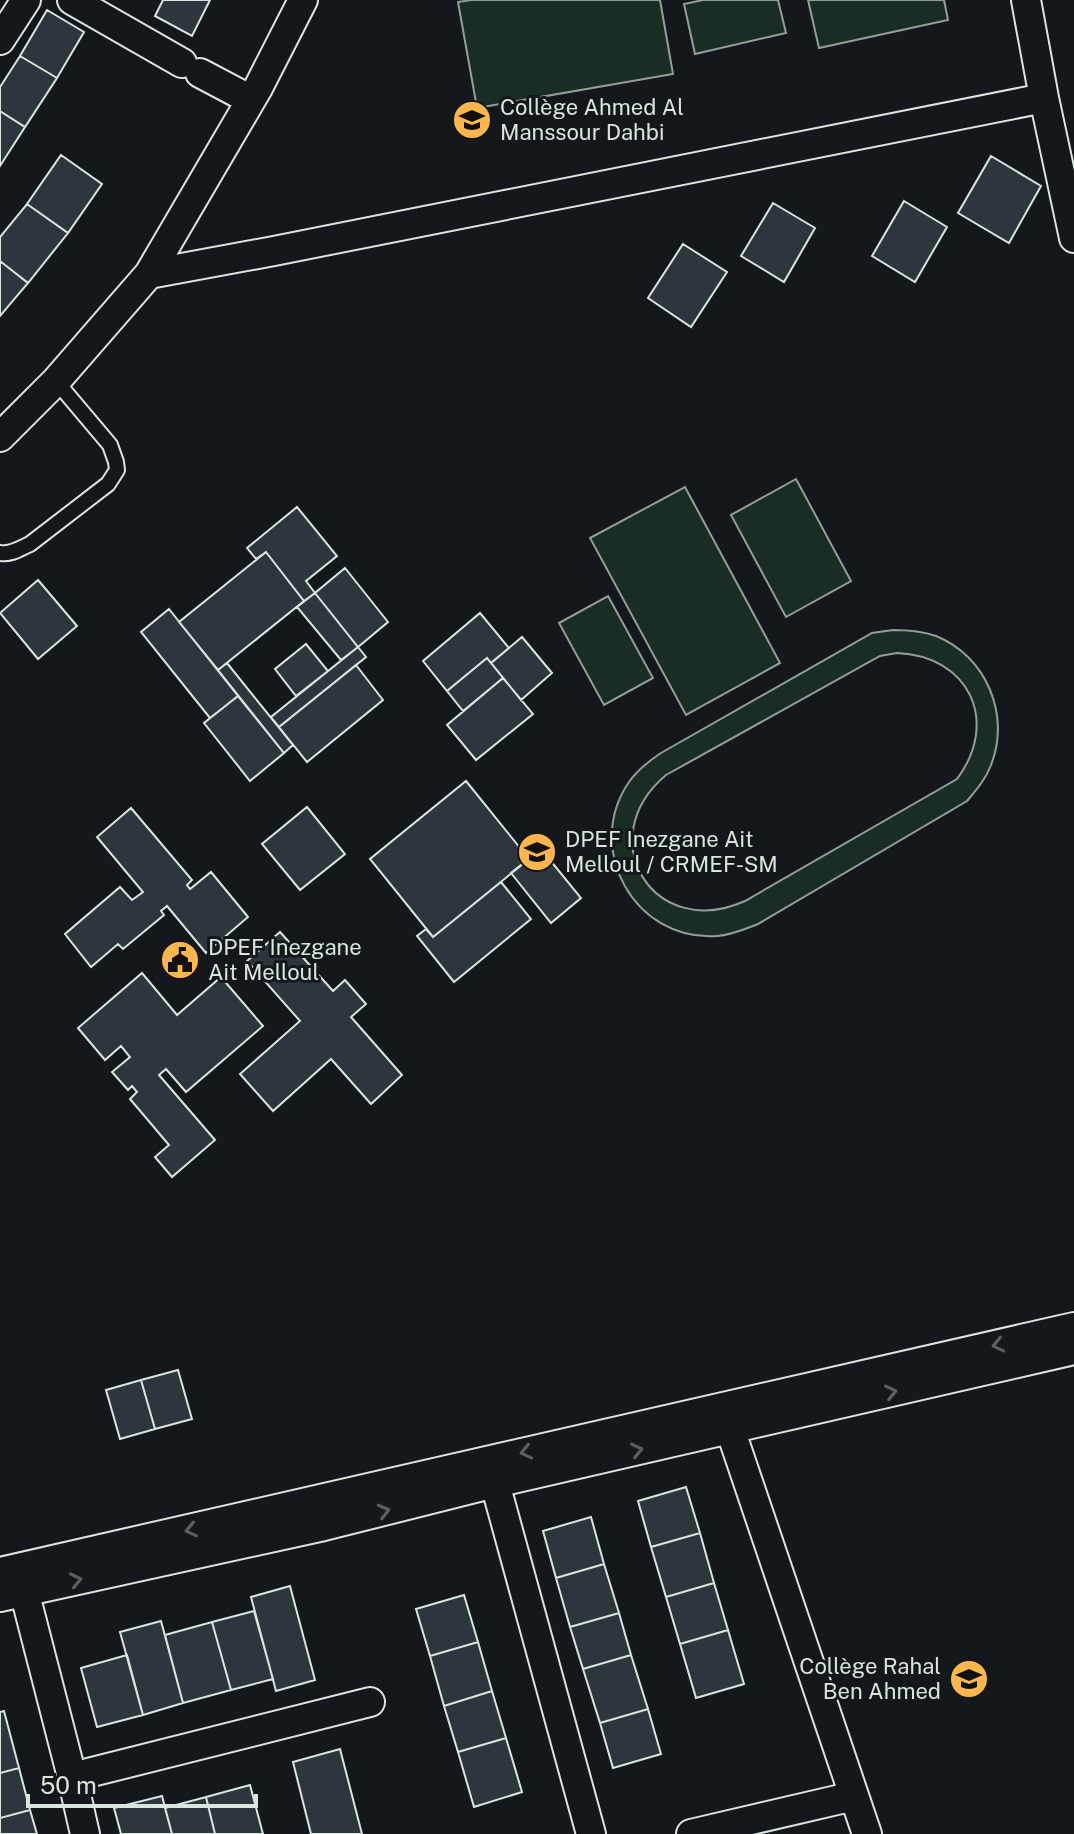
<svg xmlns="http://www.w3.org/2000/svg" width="1074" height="1834" viewBox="0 0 1074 1834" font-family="'Public Sans',sans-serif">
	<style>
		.green { fill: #1a2d24; stroke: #939e99; stroke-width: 2; fill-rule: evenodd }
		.building { fill: #2c363c; stroke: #d8e6dc; stroke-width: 2 }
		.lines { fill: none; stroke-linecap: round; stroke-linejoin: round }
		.lane-casing { stroke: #d8e6dc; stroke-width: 18 }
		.street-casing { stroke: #d8e6dc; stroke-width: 32 }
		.lane { stroke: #14181c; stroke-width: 14 }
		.street { stroke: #14181c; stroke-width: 28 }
		.oneway { stroke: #59605f }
		.labels { text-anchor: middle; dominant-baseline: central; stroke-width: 6; stroke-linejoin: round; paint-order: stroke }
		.poi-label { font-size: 22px; fill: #d8e6dc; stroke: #14181c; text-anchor: start }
	</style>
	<rect width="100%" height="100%" fill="#14181c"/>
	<!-- green -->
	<path class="green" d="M471,0H660L673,74L477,108L458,2Z
		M703,0H778L786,33L695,54L684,4Z
		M808,0H944L948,20L819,48Z
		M796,479L851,581L786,617L731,515Z
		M685,487L780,663L686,715L590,538Z
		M608,596L653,678L604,705L559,623Z
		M893,630C908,630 922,631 936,636C986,656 1011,715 991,765C986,779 977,789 967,801L758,924C745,929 732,935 717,936C635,942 583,849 629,782C638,769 649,761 661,753L872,633ZM897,653C969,656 1000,721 957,779L745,901C654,942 590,839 666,775L880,656Z"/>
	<!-- building -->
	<path class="building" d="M163,0H210L192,36L155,16Z
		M47,10L84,32L57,78L20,56Z
		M20,56L57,78L25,127L0,111V87Z
		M0,111L25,127L0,166Z
		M61,155L102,184L68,233L27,204Z
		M991,156L1041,186L1009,243L958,213Z
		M904,201L947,227L915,282L872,256Z
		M773,203L815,228L784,282L741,256Z
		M27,204L68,233L28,283L0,261V237Z
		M683,244L727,272L691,327L648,298Z
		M0,261L28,283L0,316Z
		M297,507L337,556L306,581L315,593L304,601L266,552L256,559L247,548Z
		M266,552L304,601L218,670L179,622Z
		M345,568L388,622L358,647L315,593Z
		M38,580L77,626L38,659L0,613Z
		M315,593L358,647L341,660L297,607Z
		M169,609L238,696L210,718L141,632Z
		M480,613L509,648L491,663L487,658L447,691L423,661Z
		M522,637L552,673L521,700L491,663Z
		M306,644L328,671L296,696L275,669Z
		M358,647L366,657L279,727L271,717Z
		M487,658L503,678L463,711L447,691Z
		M227,663L293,745L284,753L218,670Z
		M356,665L383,700L307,762L279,727Z
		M503,678L533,714L476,760L447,725Z
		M238,696L284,753L250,781L204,723Z
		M466,781L529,859L433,937L370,859Z
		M307,807L345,854L300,890L262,844Z
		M131,808L192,880L187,885L190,889L211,872L248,917L206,953L167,906L161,911L164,915L123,949L118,944L91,967L65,934L120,887L132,900L143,892L97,837Z
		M541,849L581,898L551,923L511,873Z
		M501,882L531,919L454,982L417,936L426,929L433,937Z
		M280,932L333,991L345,980L366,1004L351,1017L402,1075L371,1104L331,1059L273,1111L240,1074L300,1021L247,961Z
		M142,973L177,1015L221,977L263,1026L186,1092L166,1069L159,1075L215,1140L172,1177L155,1157L169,1145L130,1099L137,1092L132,1086L128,1090L112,1072L130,1057L121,1046L105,1060L78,1028Z
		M178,1370L192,1419L155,1429L141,1380Z
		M141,1380L155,1429L120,1439L106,1390Z
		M686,1487L700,1533L651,1547L638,1501Z
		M591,1517L604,1564L556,1578L543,1531Z
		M700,1533L714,1583L666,1597L651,1547Z
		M604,1564L619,1613L570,1627L556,1578Z
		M714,1583L728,1630L680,1644L666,1597Z
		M290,1586L315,1680L276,1691L251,1597Z
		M464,1595L478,1642L430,1656L416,1609Z
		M254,1611L273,1679L231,1690L212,1622Z
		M619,1613L631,1655L583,1669L570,1627Z
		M161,1621L183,1703L143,1715L120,1632Z
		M212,1622L231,1690L183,1703L165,1635Z
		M728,1630L744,1684L696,1698L680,1644Z
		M478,1642L492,1691L444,1706L430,1656Z
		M127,1655L143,1715L97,1727L81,1668Z
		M631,1655L648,1709L600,1723L583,1669Z
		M492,1691L506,1738L458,1752L444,1706Z
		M648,1709L661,1754L613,1768L600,1723Z
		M4,1711L19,1768L0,1773V1712Z
		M506,1738L522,1792L474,1807L458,1752Z
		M340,1749L362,1834H311L293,1762Z
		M19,1768L30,1810L0,1818V1773Z
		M250,1785L263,1834H215L206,1797Z
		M162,1796L172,1834H121L114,1808Z
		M206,1797L215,1834H172L165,1808Z
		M30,1810L37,1834H0V1818Z"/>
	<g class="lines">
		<!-- lane casing -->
		<g class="lane-casing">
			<path id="lane" d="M0,553C11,555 21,548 30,544L108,484L117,470L116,462L110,445L56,381"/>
		</g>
		<!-- street casing -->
		<g class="street-casing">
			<path id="street" d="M72,0L182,63
				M1026,0L1044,98
				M0,40L26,0
				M200,73L251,100
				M149,274L274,251L1044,98L1074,238
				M0,437L56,381L149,274L258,88L303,0
				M725,1414L867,1834
				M490,1465L591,1834
				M0,1572L1074,1327
				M20,1575L72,1777L85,1834
				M0,1597L324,1526L495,1483L1074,1350
				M72,1777L370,1702
				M691,1834L854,1796"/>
		</g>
		<!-- lane -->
		<use href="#lane" class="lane"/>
		<!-- street -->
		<use href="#street" class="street"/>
	</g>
	<!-- one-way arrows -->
	<defs><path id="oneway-chevron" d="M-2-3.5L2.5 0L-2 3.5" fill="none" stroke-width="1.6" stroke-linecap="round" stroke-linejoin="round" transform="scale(2)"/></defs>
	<g class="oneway">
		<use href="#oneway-chevron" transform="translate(998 1345) rotate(167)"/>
		<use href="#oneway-chevron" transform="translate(891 1392) rotate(-13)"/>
		<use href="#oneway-chevron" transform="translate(637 1450) rotate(-13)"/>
		<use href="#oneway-chevron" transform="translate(526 1452) rotate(167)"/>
		<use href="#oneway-chevron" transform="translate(384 1511) rotate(-14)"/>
		<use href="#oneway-chevron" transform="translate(191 1530) rotate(167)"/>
		<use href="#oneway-chevron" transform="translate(76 1580) rotate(-12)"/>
	</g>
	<!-- icons -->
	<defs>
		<g id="school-disc" transform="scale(2)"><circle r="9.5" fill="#ffb74d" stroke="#14181c"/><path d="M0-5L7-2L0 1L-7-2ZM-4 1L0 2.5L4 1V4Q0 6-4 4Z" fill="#111"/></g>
		<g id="civic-disc" transform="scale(2)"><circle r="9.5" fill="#ffb74d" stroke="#14181c"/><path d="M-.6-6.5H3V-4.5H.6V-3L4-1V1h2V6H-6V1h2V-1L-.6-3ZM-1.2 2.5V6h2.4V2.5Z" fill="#111"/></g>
	</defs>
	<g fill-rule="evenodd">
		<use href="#school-disc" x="472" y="120"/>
		<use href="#school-disc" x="537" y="852"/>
		<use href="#civic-disc" x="180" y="960"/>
		<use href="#school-disc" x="969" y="1679"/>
	</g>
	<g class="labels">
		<!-- poi labels -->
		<g class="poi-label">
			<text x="500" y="107">Collège Ahmed Al<tspan x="500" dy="25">Manssour Dahbi</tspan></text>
			<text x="565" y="839">DPEF Inezgane Ait<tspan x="565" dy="25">Melloul / CRMEF-SM</tspan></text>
			<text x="208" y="947">DPEF Inezgane<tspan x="208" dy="25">Ait Melloul</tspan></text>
			<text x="941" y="1666" text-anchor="end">Collège Rahal<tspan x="941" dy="25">Ben Ahmed</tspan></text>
		</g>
	</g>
	<!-- scale -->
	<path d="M28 1794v12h228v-12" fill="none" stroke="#d8e6dc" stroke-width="4"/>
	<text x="40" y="1794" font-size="24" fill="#d8e6dc" stroke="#14181c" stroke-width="6" paint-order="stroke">50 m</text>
</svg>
